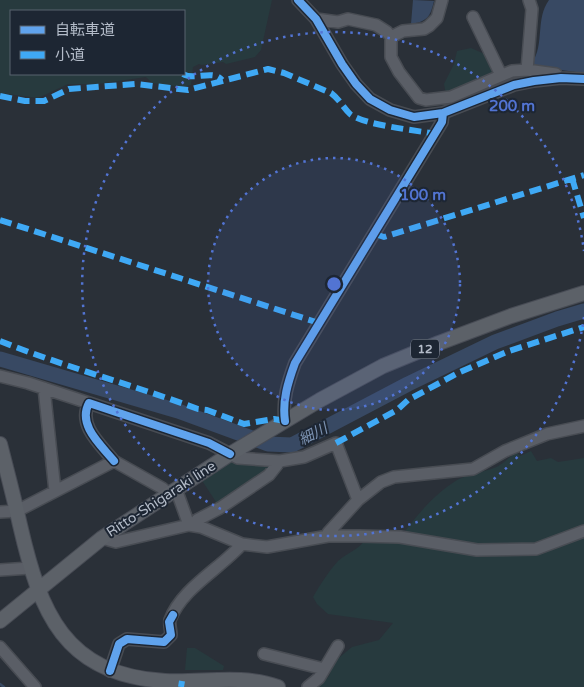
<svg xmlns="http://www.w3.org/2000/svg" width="584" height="687" viewBox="0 0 584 687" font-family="'Varela Round','Noto Sans JP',sans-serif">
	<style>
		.green { fill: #273a3e; fill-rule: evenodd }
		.water { fill: #384963 }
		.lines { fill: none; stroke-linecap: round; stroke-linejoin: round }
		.stream { stroke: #384963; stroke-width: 2.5 }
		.river { stroke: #384963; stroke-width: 15 }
		.minor-casing { stroke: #484c53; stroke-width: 14 }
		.major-casing { stroke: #484c55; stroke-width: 16 }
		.minor { stroke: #5a5e66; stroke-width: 11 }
		.major { stroke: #5c6168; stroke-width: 14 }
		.quiet { stroke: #3fa9f5; stroke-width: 6; stroke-dasharray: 12 6; stroke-linecap: butt }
		.cycleway-casing { stroke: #1d2633; stroke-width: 11 }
		.cycleway { stroke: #60a3ed; stroke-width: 8 }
		.ring { fill: none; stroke: #5274d3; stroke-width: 2.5; stroke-dasharray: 2.5 5 }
		.labels { text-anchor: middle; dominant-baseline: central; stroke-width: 4; stroke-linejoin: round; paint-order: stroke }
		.shield { fill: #1d2633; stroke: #878f9c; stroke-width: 1 }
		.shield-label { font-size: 12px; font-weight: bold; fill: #b4bcc9 }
		.street-label { font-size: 14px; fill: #b4bcc9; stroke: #1d2633 }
		.water-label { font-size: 15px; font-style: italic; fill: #7c92b1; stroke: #1d2633 }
		.centre { fill: #5274d3; stroke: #1d2633; stroke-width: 2.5 }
		.ring-label { font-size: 15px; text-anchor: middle; font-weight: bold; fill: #5274d3; stroke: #1d2633; stroke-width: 4; stroke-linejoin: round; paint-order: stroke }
	</style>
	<rect width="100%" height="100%" fill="#2a3038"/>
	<!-- green -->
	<path class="green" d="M0,0H272L261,50L255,57L226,64L223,62L202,65L199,64L193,67L191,85L182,87L152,83L146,77L98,84H68L38,98L0,93ZM11,11H184V74H11Z
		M471,48L487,55L496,74L446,95L444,84L454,64L457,51Z
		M531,451L537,461L551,458L558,462L584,458V687H317L329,676L335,661L352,647L379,640L393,623L328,614L317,604L313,597C320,585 328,572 338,561C347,553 358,550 365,540L398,541C414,518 433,495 457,480C468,474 483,472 494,468C504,464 508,458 516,452L520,456Z
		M228,462L269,464L271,467L218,505L201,479Z
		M187,648H195L224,666L223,670H185Z"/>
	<!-- water -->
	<path class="water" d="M413,0L434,1C430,17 428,21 411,24Z
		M549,0H584V73L538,67L532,63C545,44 535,19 549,0Z"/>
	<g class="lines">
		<!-- stream -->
		<path class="stream" d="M0,684L4,687"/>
		<!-- river -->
		<path class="river" d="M0,359L178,411L268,444L292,445L408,384L495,342L557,319L584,311"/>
		<!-- minor casing -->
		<g class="minor-casing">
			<path id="minor" d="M298,0L316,19L342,64L356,84L370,99L390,110L414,117L443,113L514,85L534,81L561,78L584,79
				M473,17L501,75
				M316,19L338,22L348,19L376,25L387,32L391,37V57L399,72L419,98L426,100L451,97L512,71L527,70L556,74
				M391,37L403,31L424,29L429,26L437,18L442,0
				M527,70L532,9L529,0
				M0,376L28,383L89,403
				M44,388L55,491
				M285,421C282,401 288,382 295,363L442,122L443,113
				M114,461C101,445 77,425 89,403L209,443L238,458L280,461L304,457L336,443L358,500
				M176,489L189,525
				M0,512L17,511L114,461L162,488L169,494
				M195,525L197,520L220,508L269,475L280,461
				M328,536V533L358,500L381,482L394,477L473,469L505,451L547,434L584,426
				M102,538L116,542L189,525L201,527L242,544L267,547L328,536H359L400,537L477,550L536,549L584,531
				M0,570L30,568
				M0,647L35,687
				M264,654L324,669
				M110,671L119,644L127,639L164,642L171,635C171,630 169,624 170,620C181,589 221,568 242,544
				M308,687L319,678L338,646"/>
		</g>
		<!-- major casing -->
		<g class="major-casing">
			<path id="major" d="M0,444C7,471 14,498 20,525C40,612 64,675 165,681C202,683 242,674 278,687
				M0,621L102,538L230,454L320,400L383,366L439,343L511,316L584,293"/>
		</g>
		<!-- minor -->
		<use href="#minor" class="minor"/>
		<!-- major -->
		<use href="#major" class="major"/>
		<!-- quiet -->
		<path class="quiet" d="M183,74C194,81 213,69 222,80
			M0,96L25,101H44L69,89L136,84L188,90L268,69L284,73L331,93C339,99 343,107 350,114C363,125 415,130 435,134
			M572,178L584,218
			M0,220L319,323
			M375,234L384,237L584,175
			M0,341C65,367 133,385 198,409L207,410L244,424L274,419L285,421
			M336,443L397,410L408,400L458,373L509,351L584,327
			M181,687L182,681"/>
		<!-- cycleway casing -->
		<g class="cycleway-casing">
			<path id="cycleway" d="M298,0L316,19L342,64L356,84L370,99L390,110L414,117L443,113L514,85L534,81L561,78L584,79
				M285,421C282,401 288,382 295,363L442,122L443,113
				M114,461C101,445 77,425 89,403L209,443L230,454
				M110,671L119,644L127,639L164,642L171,635L169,622L173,615"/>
		</g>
		<!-- cycleway -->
		<use href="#cycleway" class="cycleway"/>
	</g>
	<!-- distance rings -->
	<circle cx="334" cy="284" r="126" fill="#5274d3" fill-opacity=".12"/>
	<g class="ring">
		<circle cx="334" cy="284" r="126"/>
		<path d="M584 317A252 252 0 1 1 584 251"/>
	</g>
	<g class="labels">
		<!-- shield labels -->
		<rect class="shield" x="411" y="339.5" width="28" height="19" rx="4"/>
		<g class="shield-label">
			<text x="425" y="349">12</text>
		</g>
		<!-- street labels -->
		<g class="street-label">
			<text transform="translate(161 499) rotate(-33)">Ritto-Shigaraki line</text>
		</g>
		<!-- water labels -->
		<g class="water-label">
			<text transform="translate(313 434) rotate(-27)">細川</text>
		</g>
	</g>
	<circle cx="334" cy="284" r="8" class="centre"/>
	<g class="ring-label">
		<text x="512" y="111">200 m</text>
		<text x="423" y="200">100 m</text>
	</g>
	<!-- legend -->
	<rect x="10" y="10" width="175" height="65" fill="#1d2633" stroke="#59626f"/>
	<rect x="20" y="26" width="25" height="8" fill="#60a3ed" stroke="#59626f"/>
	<text x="55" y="35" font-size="15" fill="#b4bcc9">自転車道</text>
	<rect x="20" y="51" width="25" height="8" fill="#3fa9f5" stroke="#59626f"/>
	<text x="55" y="60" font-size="15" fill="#b4bcc9">小道</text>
</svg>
